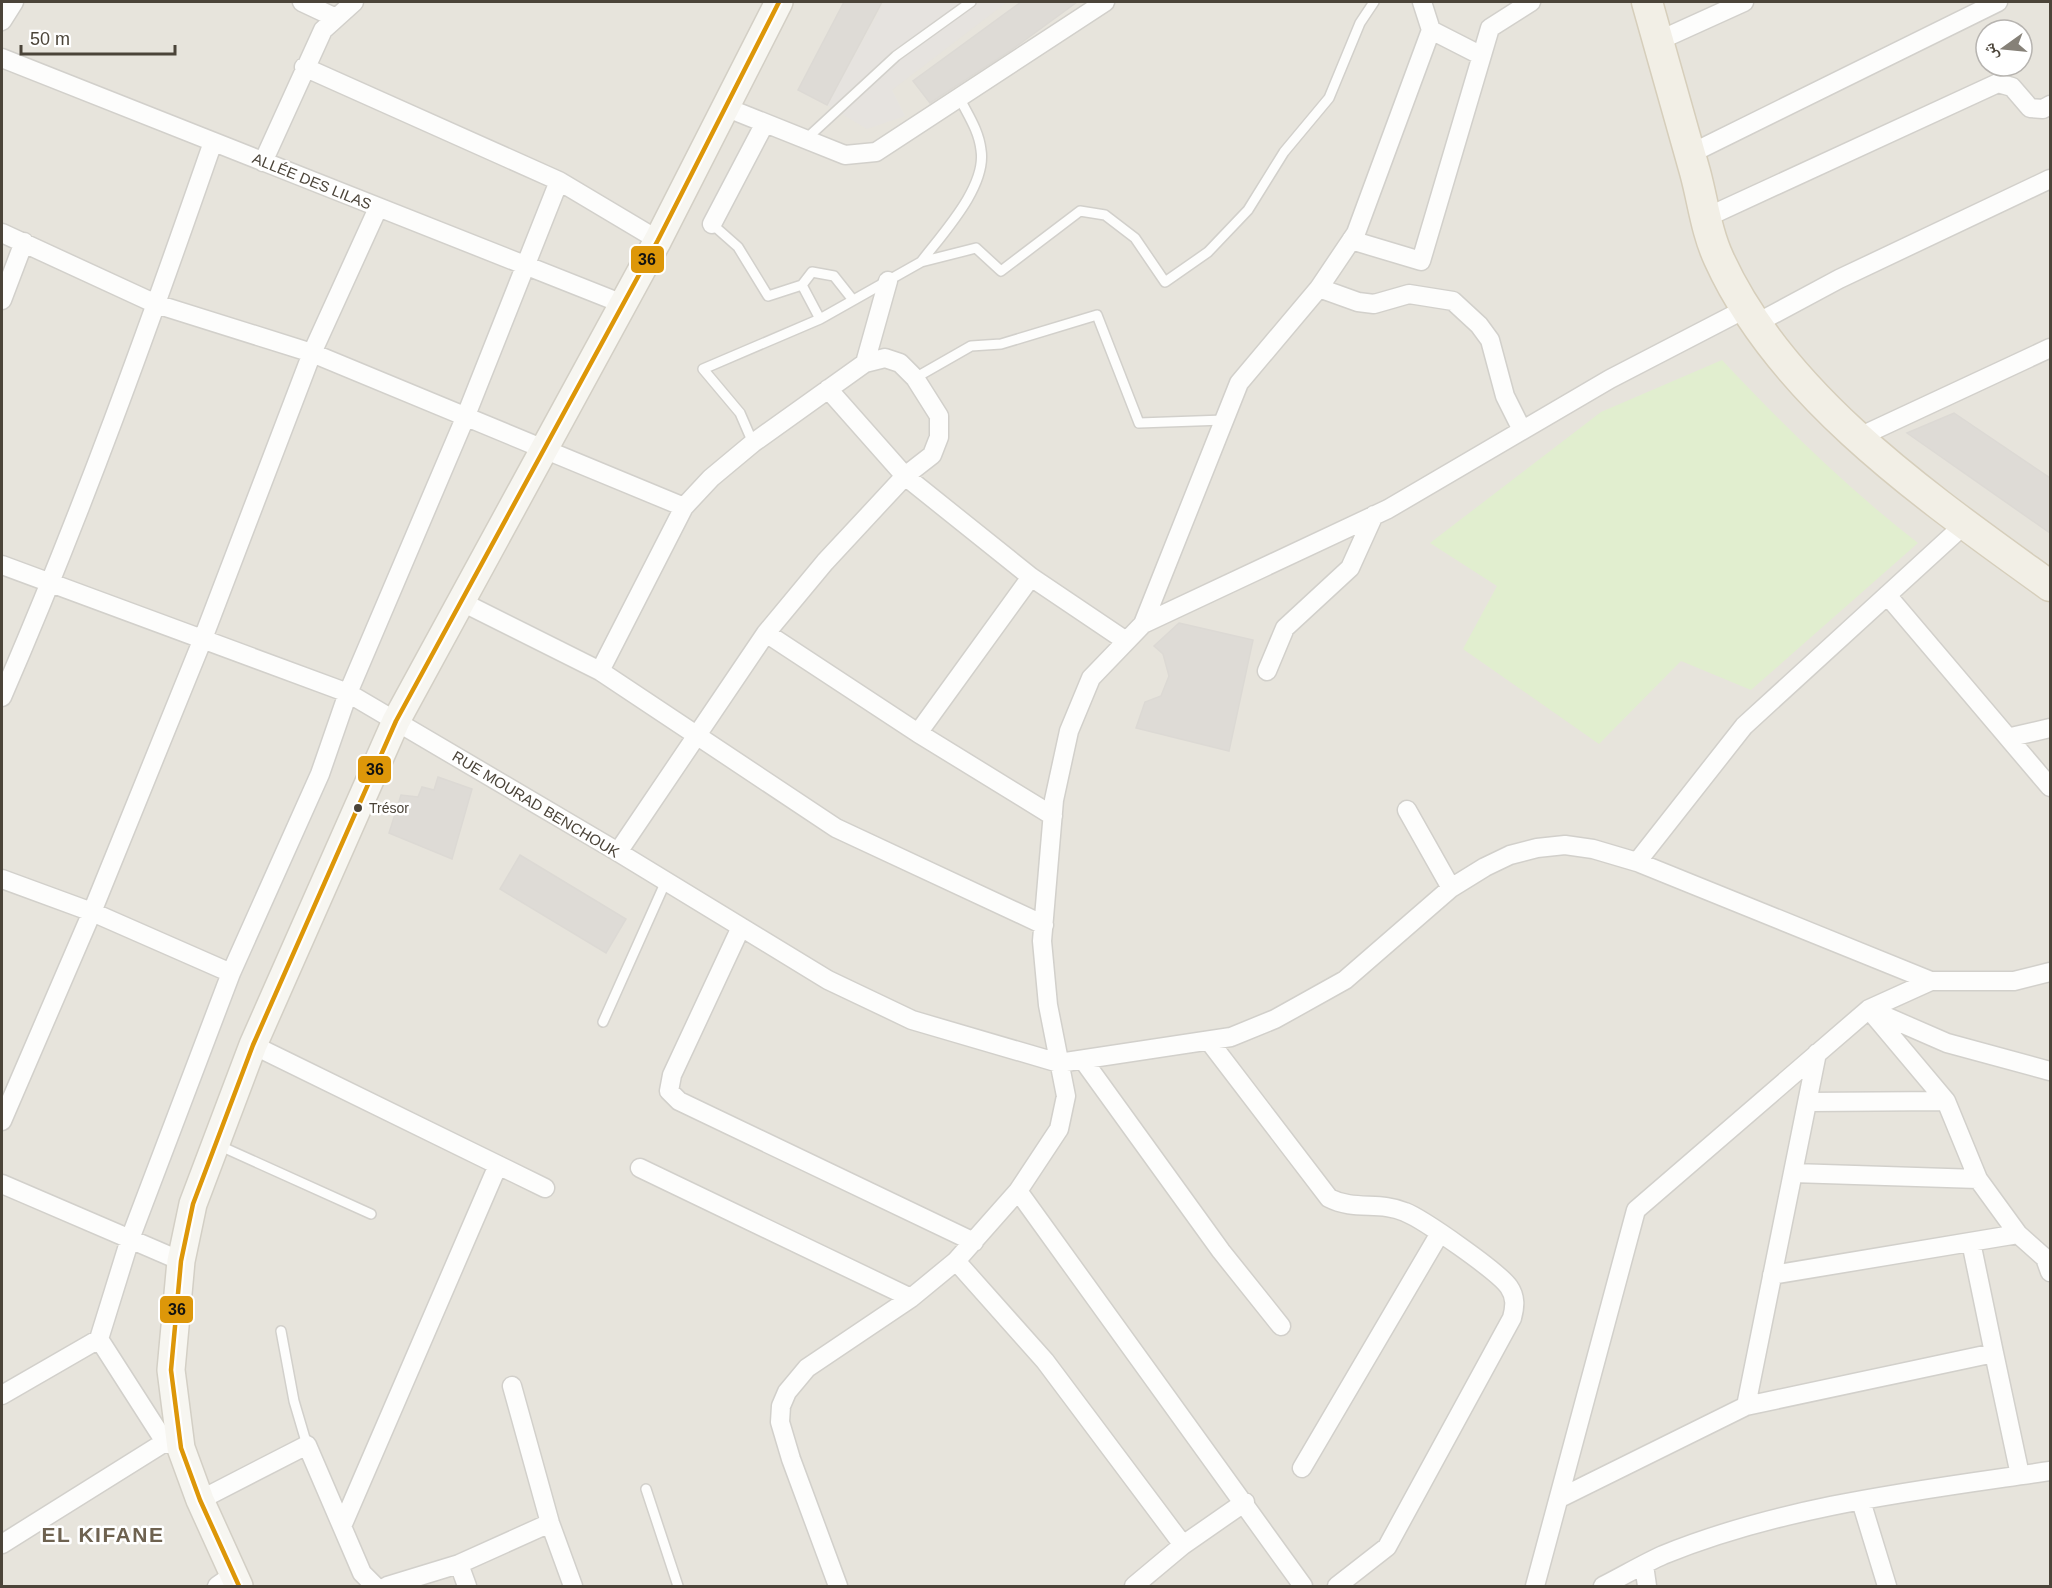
<svg xmlns="http://www.w3.org/2000/svg" width="2052" height="1588" viewBox="0 0 2052 1588" font-family="Arial,'Noto Naskh Arabic',sans-serif">
	<style>
		.residential { fill: #e7e4dc; fill-rule: evenodd }
		.green { fill: #e1eecf }
		.parking { fill: #e6e3df }
		.building { fill: #dedbd6; stroke: #dcd9d4; stroke-width: 1.5 }
		.lines { fill: none; stroke-linecap: round; stroke-linejoin: round }
		.service-casing { stroke: #d2d0cb; stroke-width: 12 }
		.minor-casing { stroke: #d2d0cb; stroke-width: 21 }
		.secondary-casing { stroke: #d3cfc5; stroke-width: 30 }
		.primary-casing { stroke: #d6cebb; stroke-width: 33 }
		.service { stroke: #fdfdfc; stroke-width: 9 }
		.minor { stroke: #fdfdfc; stroke-width: 18 }
		.secondary { stroke: #f7f6f1; stroke-width: 27 }
		.primary { stroke: #f2efe6; stroke-width: 30 }
		.bus-1-casing { stroke: #fff; stroke-width: 9 }
		.bus-1 { stroke: #dd9709; stroke-width: 4.5 }
		.bus-dot { fill: #4b4439; stroke: #fff; stroke-width: 2 }
		.labels { text-anchor: middle; dominant-baseline: central; stroke-width: 5; stroke-linejoin: round; paint-order: stroke }
		.bus-label { font-size: 14px; fill: #4b4439; stroke: #fff; text-anchor: start }
		.street-label { font-size: 15px; fill: #4b4439; stroke: #fff }
		.district-label { font-size: 21px; font-weight: bold; letter-spacing: 1.5px; fill: #6e6250; stroke: #fff }
		.line-badge { stroke: #fff; stroke-width: 2 }
		.pale-badge-label { font-size: 16px; text-anchor: middle; font-weight: bold; fill: #111 }
	</style>
	<rect width="100%" height="100%" fill="#f4f2ee"/>
	<!-- residential -->
	<path class="residential" d="M2,2H2050V1586H2ZM1986,30H2022V66H1986Z"/>
	<!-- green -->
	<path class="green" d="M1722,360C1784,426 1847,488 1918,543L1751,690L1681,661L1599,744L1463,649L1497,586L1430,543L1601,412Z"/>
	<!-- parking -->
	<path class="parking" d="M884,2H1007L892,90L905,116L867,129L827,105Z"/>
	<!-- building -->
	<path class="building" d="M844,2H882L827,105L798,90Z
		M1021,2H1077L1010,51L930,103L913,81Z
		M1954,413L2050,478V533L1907,433Z
		M1179,623L1253,640L1229,751L1136,728L1145,702L1161,696L1169,676L1163,654L1154,646Z
		M438,777L472,789L452,859L389,833L401,795L418,797L422,787L434,790Z
		M520,855L626,919L606,953L500,889Z"/>
	<g class="lines">
		<!-- service casing -->
		<g class="service-casing">
			<path id="service" d="M960,99C968,115 979,131 981,150C987,187 942,234 921,262L976,248L1001,271L1080,211L1105,215L1135,238L1165,282L1208,252L1248,210L1284,152L1329,98L1360,23L1374,2
				M806,139L896,56L971,2
				M712,224L738,247L768,296L802,285L820,319L921,262
				M802,285L812,272L834,276L853,300
				M915,378L971,346L1001,344L1097,315L1139,423L1224,420
				M753,443L740,413L703,369L820,319
				M603,1022L666,881
				M218,1145L371,1214
				M281,1331L294,1401L307,1445
				M646,1489L678,1586"/>
		</g>
		<!-- minor casing -->
		<g class="minor-casing">
			<path id="minor" d="M302,2L336,18
				M2,21L14,2
				M1431,30L1480,55
				M1658,41L1744,2
				M2,58L623,304
				M304,67L559,181L658,240
				M725,107L845,155L876,152L1105,2
				M1690,154L1998,2
				M263,162L323,30L354,2
				M1705,218L1998,83L2012,87L2030,108L2043,109L2050,105
				M712,224L765,123
				M2,233L156,304L312,353L684,507
				M1351,240L1421,261L1490,28L1531,2
				M1319,288L1358,302L1374,304L1409,294L1453,301L1479,325L1490,340L1505,396L1522,430
				M2,300L24,242
				M1757,323L1839,279L2050,179
				M865,363L888,281
				M828,389L905,476L1031,577L1126,641
				M1857,438L2050,348
				M2,565L348,693L618,852L828,980L912,1020L1059,1063L1231,1037L1275,1019L1345,980L1451,888L1485,867L1510,855L1537,848L1565,845L1593,849L1637,862L1931,981H2014L2050,972
				M1887,595L2050,787
				M462,602L600,671L836,828L1044,925
				M1143,624L1239,383L1319,288L1356,233L1431,30L1422,2
				M766,633L918,733L1053,816
				M600,671L684,507L711,478L753,443L865,363L885,358L900,363L915,378L939,416V437L932,455L905,476L825,562L766,633L618,852
				M1267,671L1285,628L1350,568L1374,515
				M2,697C81,515 148,329 213,142
				M918,733L1031,577
				M2011,737L2050,728
				M1407,810L1451,888
				M1637,862L1744,726L1965,524
				M2,879L92,912L231,973
				M741,927L672,1075L669,1091L679,1101L974,1242
				M1869,1009L1947,1043L2050,1071
				M1872,1013L1946,1101
				M1209,1041L1329,1198C1354,1211 1380,1201 1405,1212C1423,1219 1499,1272 1509,1287C1516,1297 1515,1307 1512,1318L1387,1547L1337,1586
				M253,1045L545,1188
				M1083,1060L1221,1251L1281,1326
				M1808,1102L1946,1101L1978,1179
				M2,1121L92,912L202,641L312,353L378,208
				M640,1168L911,1298
				M1793,1173L1978,1179L2018,1234
				M2,1184L130,1239L231,973L320,774L348,693L465,418L559,181
				M1018,1191L1303,1586
				M181,1261L130,1239L99,1339L165,1442L181,1448
				M956,1261L1045,1361L1183,1545
				M1772,1275L2018,1234L2045,1258L2050,1272
				M1994,1353L2020,1475
				M512,1386L550,1523L573,1586
				M2,1395L99,1339
				M1746,1406L1994,1353L1971,1242
				M1302,1468L1440,1233
				M1560,1498L1746,1406L1817,1053
				M200,1500L307,1445L362,1573L375,1586
				M1861,1501L1887,1586
				M343,1524L498,1165
				M2,1544L165,1442
				M459,1564L467,1586
				M1644,1565L1647,1586
				M217,1586L234,1574
				M387,1586L459,1564L550,1523
				M838,1586L791,1459L780,1422L781,1406L787,1392L807,1368L911,1298L956,1261L1018,1191L1059,1129L1066,1096L1048,1005L1042,941L1054,800L1069,731L1091,678L1143,624L1388,509L1610,379L1747,308
				M1134,1586L1183,1545L1245,1502
				M1535,1586L1636,1210L1869,1009L1931,981
				M1603,1586C1623,1576 1643,1564 1663,1555C1786,1505 1921,1490 2050,1471"/>
		</g>
		<!-- secondary casing -->
		<g class="secondary-casing">
			<path id="secondary" d="M239,1586L200,1500L181,1448L171,1370L181,1261L193,1204L253,1045L396,721L658,240L779,2"/>
		</g>
		<!-- primary casing -->
		<g class="primary-casing">
			<path id="primary" d="M1647,2C1663,58 1679,115 1695,172C1703,201 1706,231 1719,259C1782,398 1930,499 2050,586"/>
		</g>
		<!-- service -->
		<use href="#service" class="service"/>
		<!-- minor -->
		<use href="#minor" class="minor"/>
		<!-- secondary -->
		<use href="#secondary" class="secondary"/>
		<!-- primary -->
		<use href="#primary" class="primary"/>
		<!-- bus-1 casing -->
		<g class="bus-1-casing">
			<path id="bus-1" d="M239,1586L200,1500L181,1448L171,1370L181,1261L193,1204L253,1045L396,721L658,240L779,2"/>
		</g>
		<!-- bus-1 -->
		<use href="#bus-1" class="bus-1"/>
	</g>
	<!-- markers -->
	<circle class="bus-dot" cx="358" cy="808" r="5"/>
	<g class="labels">
		<!-- bus labels -->
		<g class="bus-label">
			<text x="369" y="808">Trésor</text>
		</g>
		<!-- street labels -->
		<g class="street-label">
			<text transform="translate(312 181) rotate(22)">ALLÉE DES LILAS</text>
			<text transform="translate(536 804) rotate(31)">RUE MOURAD BENCHOUK</text>
		</g>
		<!-- district labels -->
		<g class="district-label">
			<text x="103" y="1534">EL KIFANE</text>
		</g>
	</g>
	<g class="line-badge">
		<rect x="630" y="245" width="35" height="29" rx="6" fill="#dd9709"/>
		<rect x="357" y="755" width="35" height="29" rx="6" fill="#dd9709"/>
		<rect x="159" y="1295" width="35" height="29" rx="6" fill="#dd9709"/>
	</g>
	<g class="pale-badge-label">
		<text x="647" y="265">36</text>
		<text x="375" y="775">36</text>
		<text x="177" y="1315">36</text>
	</g>
	<!-- border -->
	<rect width="2052" height="1588" fill="none" stroke="#4b4439" stroke-width="6"/>
	<!-- north arrow -->
	<g transform="translate(2004 48) rotate(255)"><circle r="28" fill="#ffffff" stroke="#b7b4b0" stroke-width="1.5"/>
	<path d="M0-4.5L10 22L0 15L-10 22Z" fill="#868178"/>
	<text y="-9" font-size="16" font-weight="bold" text-anchor="middle" fill="#4b4439">ش</text>
	</g>
	<!-- scale -->
	<path d="M21 45v9h154v-9" fill="none" stroke="#4b4439" stroke-width="3"/>
	<text x="30" y="45" font-size="18" fill="#4b4439" stroke="#ffffff" stroke-width="4.5" paint-order="stroke">50 m</text>
</svg>
